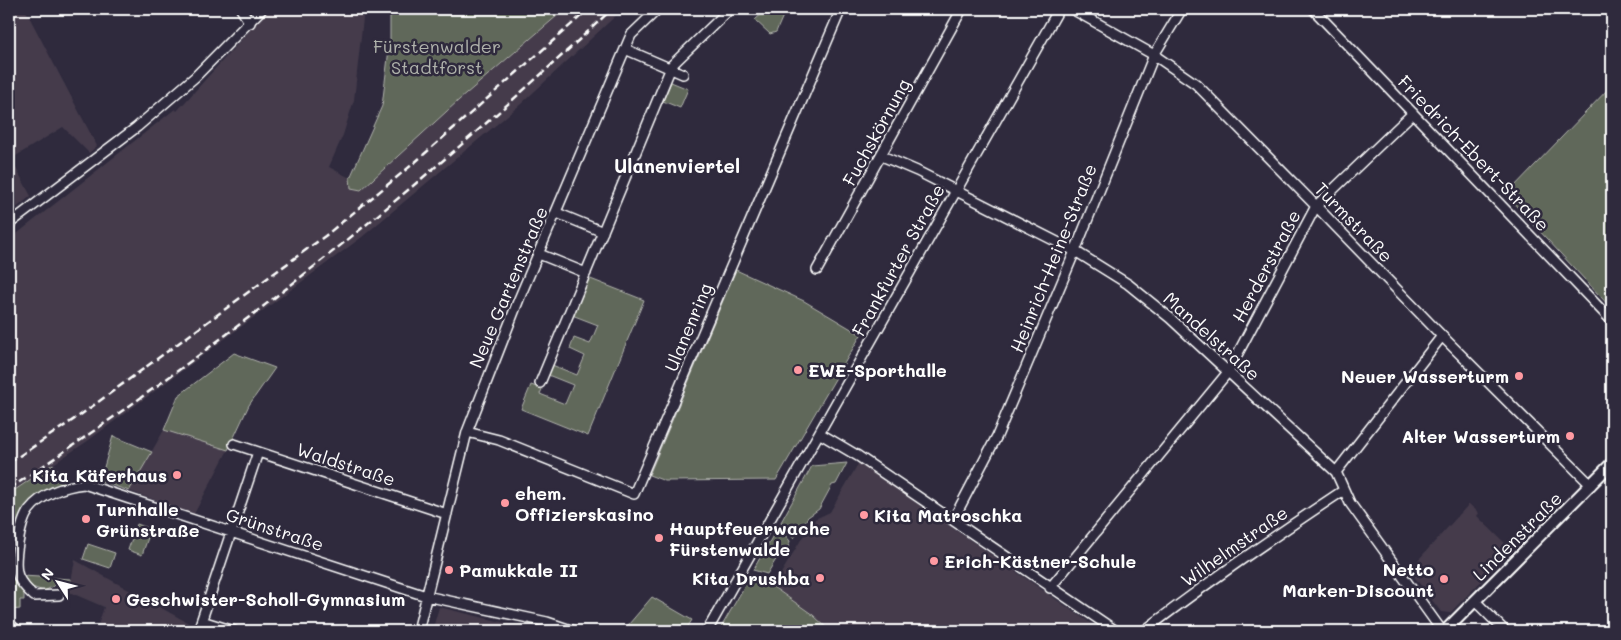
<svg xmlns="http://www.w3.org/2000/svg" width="1621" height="640" viewBox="0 0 1621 640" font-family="Mali,sans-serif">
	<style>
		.built { fill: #443b4b }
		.green { fill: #61675a; stroke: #b0b3ac }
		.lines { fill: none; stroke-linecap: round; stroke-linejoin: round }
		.minor-casing { stroke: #fff; stroke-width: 12 }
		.tertiary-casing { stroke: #fff; stroke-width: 14 }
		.minor { stroke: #2f2a3d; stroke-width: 9 }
		.tertiary { stroke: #2f2a3d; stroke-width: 10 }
		.rail { stroke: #fff; stroke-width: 2.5; stroke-dasharray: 8 4; stroke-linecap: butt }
		.poi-dot { fill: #ff9aa2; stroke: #2f2a3d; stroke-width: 2 }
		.labels { text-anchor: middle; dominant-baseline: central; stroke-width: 5; stroke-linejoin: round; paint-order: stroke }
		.park-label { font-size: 18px; fill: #b0b3ac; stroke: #2f2a3d }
		.street-label { font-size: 18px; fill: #fff; stroke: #2f2a3d }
		.poi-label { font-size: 18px; font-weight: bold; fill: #fff; stroke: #2f2a3d; text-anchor: start }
		.neighbourhood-label { font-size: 19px; font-weight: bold; fill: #fff; stroke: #2f2a3d }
	</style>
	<rect width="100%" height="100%" fill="#2f2a3d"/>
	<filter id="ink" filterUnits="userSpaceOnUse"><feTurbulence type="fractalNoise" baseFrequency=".02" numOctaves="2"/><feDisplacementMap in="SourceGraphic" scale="10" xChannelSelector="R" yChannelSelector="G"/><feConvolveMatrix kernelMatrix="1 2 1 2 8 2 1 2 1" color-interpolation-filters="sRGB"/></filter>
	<g filter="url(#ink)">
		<!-- built -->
		<path class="built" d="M9,9H25L97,146L89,153L63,127L11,159L31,196L9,214Z
			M269,9H364L354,100L343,135L329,167L350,178L351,188L361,190L459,100L565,9H623L521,104L362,237L89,440L9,494V240L175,109L177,111Z
			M164,430L228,450L194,514L129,491Z
			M858,464H860L1102,631H830L813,615L773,587L805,533L815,519L830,512Z
			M1469,504L1479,513L1477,516L1512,550L1450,613L1441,612L1409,570Z
			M75,560L192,625L190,631H96L104,607L69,592Z
			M439,607L539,631H432Z"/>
		<!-- green -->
		<path class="green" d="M390,9H565L459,100L361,190L351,188L350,178L382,106L390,41Z
			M767,9H786L776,32L770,34L755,20Z
			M671,82L688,89L680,108L663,101Z
			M1612,85V309L1508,197L1510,191Z
			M736,270L804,301L858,333H862L776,480L665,481L649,475Z
			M588,278L644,300L588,436L521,409L531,385L542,389L540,394L565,404L573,385L548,375L552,365L577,375L585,356L570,349L574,338L590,344L598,325L572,315Z
			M234,353L275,368L249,405L228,450L164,430L178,396Z
			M113,436L152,452L129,491L100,481Z
			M847,463L836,484L832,485L819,509L808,517L794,538L781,522L812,466Z
			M53,464L64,482C52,489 35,497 26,508C12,527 4,576 24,592V600H20V609L11,610L9,607V494Z
			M137,524L151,529L142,555L128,550Z
			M778,527L790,541L788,548H783L767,574L753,570Z
			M88,544L115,553L110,568L83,559Z
			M751,575L771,581L769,584L813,615L830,631H719Z
			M23,576L71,579L70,586C56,580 56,586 44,591L32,587Z
			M652,597L692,620L685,631H623Z"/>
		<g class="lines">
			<!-- minor casing -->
			<g class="minor-casing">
				<path id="minor" d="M241,9L250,23
					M1072,9L1154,55L1196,84L1316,206L1442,336L1591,485
					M1313,9L1612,321
					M625,49L683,74
					M882,156L917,171L1075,251L1128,284L1170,318L1336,472L1350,503L1442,631
					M557,213L603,232
					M9,224L137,127L195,77L262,9
					M539,254L586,273
					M817,270L962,9
					M540,383L672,65L730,9
					M467,432L499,440L634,494L841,9
					M819,433L858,456L1116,631
					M234,444L447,514
					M1336,472L1442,336
					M953,520L997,436L1075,251L1154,55L1182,9
					M1050,588L1228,372L1316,206L1413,113
					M59,595L34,596C28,590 22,585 19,578C12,565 20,522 29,510C41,494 65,486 84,484L426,596L547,622L574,631
					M1475,601L1505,631
					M202,621L234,631
					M198,631L258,452
					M418,631L467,432L519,299L631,35L658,9
					M707,631L1059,9
					M1144,631C1209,581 1276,535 1344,490"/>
			</g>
			<!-- tertiary casing -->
			<g class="tertiary-casing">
				<path id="tertiary" d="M9,625L17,631
					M1445,631L1612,463"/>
			</g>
			<!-- minor -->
			<use href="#minor" class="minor"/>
			<!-- tertiary -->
			<use href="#tertiary" class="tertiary"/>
			<!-- rail -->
			<path class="rail" d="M9,463L79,416L325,236L413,164L589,9
				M9,489C223,346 425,185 612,9"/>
		</g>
	</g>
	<!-- markers -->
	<g class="poi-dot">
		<circle cx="798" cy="370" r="5"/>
		<circle cx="1519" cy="376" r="5"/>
		<circle cx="1570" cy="436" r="5"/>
		<circle cx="177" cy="475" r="5"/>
		<circle cx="505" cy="503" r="5"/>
		<circle cx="864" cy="515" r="5"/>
		<circle cx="86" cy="519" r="5"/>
		<circle cx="659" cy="538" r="5"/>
		<circle cx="934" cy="561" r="5"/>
		<circle cx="449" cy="570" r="5"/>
		<circle cx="820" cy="578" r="5"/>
		<circle cx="1444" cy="579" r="5"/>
		<circle cx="116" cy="599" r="5"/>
	</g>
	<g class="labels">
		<!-- park labels -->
		<g class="park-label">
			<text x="437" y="46">Fürstenwalder<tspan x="437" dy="21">Stadtforst</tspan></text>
		</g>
		<!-- street labels -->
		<g class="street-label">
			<text transform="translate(876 132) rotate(-61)">Fuchskörnung</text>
			<text transform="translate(1474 153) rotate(46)">Friedrich-Ebert-Straße</text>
			<text transform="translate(1354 222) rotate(46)">Turmstraße</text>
			<text transform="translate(1053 258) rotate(-68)">Heinrich-Heine-Straße</text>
			<text transform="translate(898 260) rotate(-61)">Frankfurter Straße</text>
			<text transform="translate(1266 266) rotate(-62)">Herderstraße</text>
			<text transform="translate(508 287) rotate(-67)">Neue Gartenstraße</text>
			<text transform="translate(688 327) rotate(-67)">Ulanenring</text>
			<text transform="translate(1212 336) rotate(42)">Mandelstraße</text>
			<text transform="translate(346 464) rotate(18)">Waldstraße</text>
			<text transform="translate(275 529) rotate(18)">Grünstraße</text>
			<text transform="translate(1517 536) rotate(-45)">Lindenstraße</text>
			<text transform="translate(1234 546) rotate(-35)">Wilhelmstraße</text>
		</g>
		<!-- poi labels -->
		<g class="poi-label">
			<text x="808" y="370">EWE-Sporthalle</text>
			<text x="1509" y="376" text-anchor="end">Neuer Wasserturm</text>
			<text x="1560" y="436" text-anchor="end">Alter Wasserturm</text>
			<text x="167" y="475" text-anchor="end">Kita Käferhaus</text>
			<text x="515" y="493">ehem.<tspan x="515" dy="21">Offizierskasino</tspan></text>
			<text x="96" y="509">Turnhalle<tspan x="96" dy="21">Grünstraße</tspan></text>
			<text x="874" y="515">Kita Matroschka</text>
			<text x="669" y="528">Hauptfeuerwache<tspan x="669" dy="21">Fürstenwalde</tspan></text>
			<text x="944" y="561">Erich-Kästner-Schule</text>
			<text x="1434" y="569" text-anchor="end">Netto<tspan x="1434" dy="21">Marken-Discount</tspan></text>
			<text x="459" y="570">Pamukkale II</text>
			<text x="810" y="578" text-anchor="end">Kita Drushba</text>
			<text x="126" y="599">Geschwister-Scholl-Gymnasium</text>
		</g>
		<!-- neighbourhood labels -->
		<g class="neighbourhood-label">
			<text x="677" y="165">Ulanenviertel</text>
		</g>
	</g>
	<!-- margin -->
	<rect width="1621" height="640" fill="none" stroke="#2f2a3d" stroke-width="30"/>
	<rect x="15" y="15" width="1591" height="610" fill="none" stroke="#fff" stroke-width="2" filter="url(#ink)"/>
	<!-- north arrow -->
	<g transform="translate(58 582) rotate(306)" stroke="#2f2a3d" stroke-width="4" paint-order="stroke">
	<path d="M0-4L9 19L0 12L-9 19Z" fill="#ffffff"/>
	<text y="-8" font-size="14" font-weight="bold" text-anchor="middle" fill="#ffffff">N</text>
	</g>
</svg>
